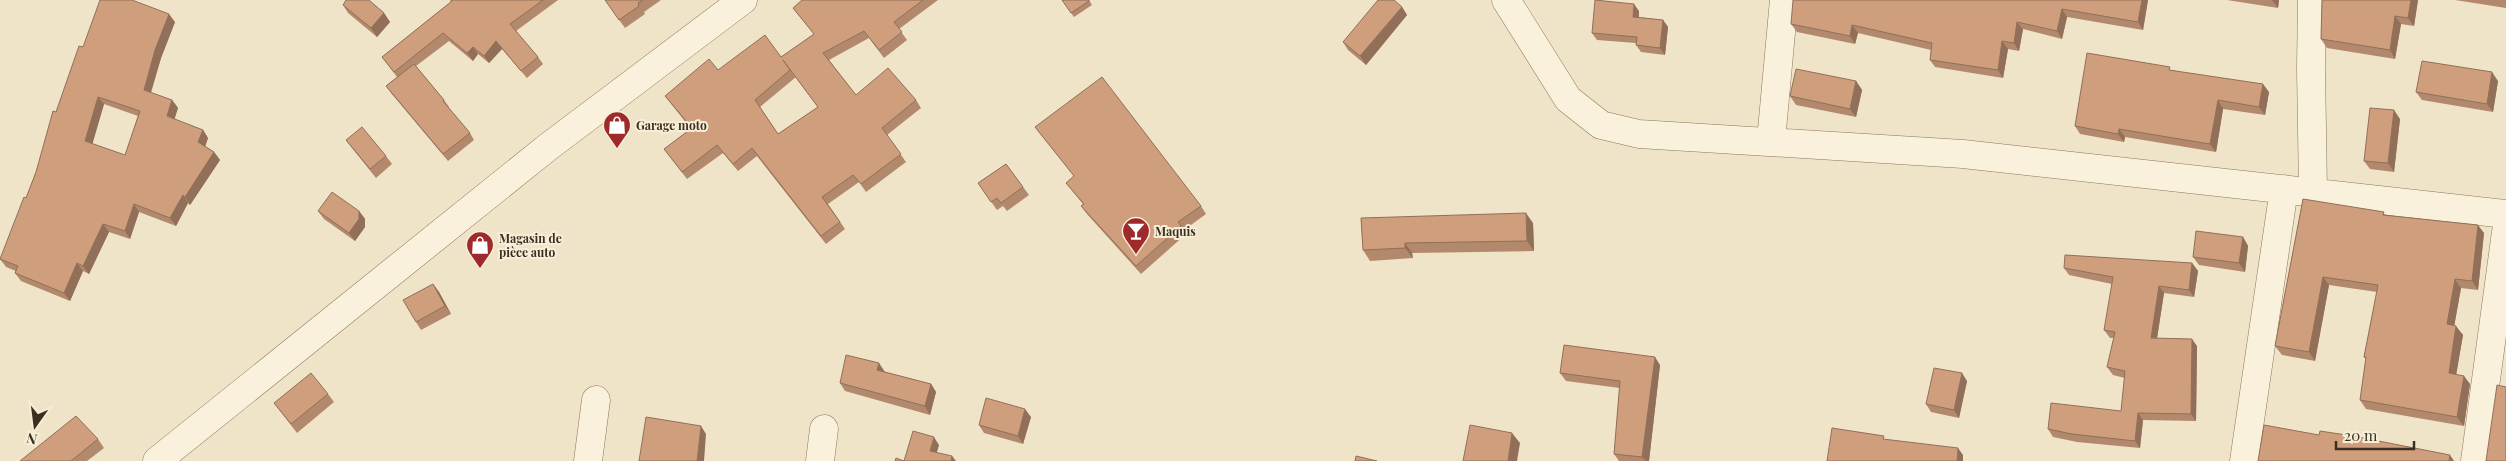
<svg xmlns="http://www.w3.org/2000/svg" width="2506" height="461" viewBox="0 0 2506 461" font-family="'Playfair Display',serif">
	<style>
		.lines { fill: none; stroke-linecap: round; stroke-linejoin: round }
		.minor-casing { stroke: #8d765c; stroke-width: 29 }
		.minor { stroke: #faf1dc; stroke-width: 28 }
		.wall { fill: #b2896c; fill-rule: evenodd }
		.shaded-wall { fill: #916f58 }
		.building { fill: #cf9f7d; stroke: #916f58; fill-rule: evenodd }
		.labels { text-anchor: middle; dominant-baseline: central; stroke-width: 4; stroke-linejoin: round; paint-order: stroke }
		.poi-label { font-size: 12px; font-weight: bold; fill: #3d2e20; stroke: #f7eed8; text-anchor: start }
	</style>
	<rect width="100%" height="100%" fill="#f0e4c8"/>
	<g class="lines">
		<!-- minor casing -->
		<g class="minor-casing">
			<path id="minor" d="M1506,0L1568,99L1601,125L1639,134L1963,154L2506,214
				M2312,0L2311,68L2313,191
				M1771,141L1784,0
				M157,461L548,147L743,0
				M588,461L596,400
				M820,461L824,429
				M2244,461L2284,189
				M2475,461L2506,232"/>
		</g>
		<!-- minor -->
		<use href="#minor" class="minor"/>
	</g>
	<!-- wall -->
	<path class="wall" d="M450,0H558L516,31L538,57L543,64L527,78L502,49L489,63L478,54L473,61L449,41L416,66L444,100L449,107L448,108L470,133L474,140L448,161L391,93L386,86L397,77L382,57L451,2Z
		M605,0H661L644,12L645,14L625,28Z
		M802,0H938L899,29L907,40L884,58L869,38L829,60L856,95L916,100L921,108L887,135L906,162L866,192L859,182L828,204L845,229L826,244L757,156L738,171L723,153L687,179L664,149L691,129L665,96L718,70L781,57L814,34L793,8ZM790,70L818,107L778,134L760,107L796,77Z
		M1062,0H1089L1092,5L1074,17Z
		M2148,0L2143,30L2067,17L2062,39L2023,29L2019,51L2008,49L2003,78L1935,67L1930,60L1931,50L1858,33L1855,44L1797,32L1791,24Z
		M2227,0H2279L2278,8Z
		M2322,0H2418L2414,26L2401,24L2395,59L2327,48L2321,39Z
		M2455,0H2506V8Z
		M343,5L384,13L390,22L377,37L348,13Z
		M1402,7L1407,15L1366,65L1348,50L1343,42Z
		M1639,11V17L1663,20L1668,27L1665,55L1641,52L1636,45V43L1597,40L1592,33Z
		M175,22L161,58L151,93L172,100L178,108L174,119L203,130L208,138L205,146L214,152L220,160L190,205L188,203L176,226L139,212L130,239L109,232L89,274L83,271L70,301L21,281L15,273L16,271L6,267L0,259L26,198L36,172L56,112L83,47ZM104,104L138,116L125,155L92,144Z
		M2172,70L2269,92L2265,115L2223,109L2216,152L2125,137L2124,142L2080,134L2075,126Z
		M1856,81L1862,90L1856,117L1796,105L1790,96Z
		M2498,81L2493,112L2422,100L2416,92Z
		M2400,119L2394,172L2370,169L2364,161Z
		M1035,127L1201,206L1206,214L1184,230L1186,234L1141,274L1087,214L1081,206L1083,204L1066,183L1074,176Z
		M346,140L386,156L392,164L376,178L352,148Z
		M1006,164L1029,195L1007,211L1003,206L997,210L978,183Z
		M2303,199L2484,233L2478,290L2461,288L2454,326L2463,335L2456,374L2470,384L2464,426L2366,409L2360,400L2366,359L2364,357L2377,292L2329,285L2315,361L2282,355L2275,346Z
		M318,211H359L365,219V227L355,241L324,219Z
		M1361,218L1533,223L1534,251L1412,253L1413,258L1370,261L1363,250Z
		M2243,237L2248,246L2245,272L2199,265L2193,257Z
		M2192,263L2198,271L2194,297L2164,293L2157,338L2197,346L2196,421L2143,420L2140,448L2077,442L2053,437L2048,429L2121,411L2125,378L2113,375L2107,367L2114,338H2110L2104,330L2112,284L2069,275L2064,268Z
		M433,284L439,292L451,314L421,330L416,322Z
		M1660,365L1649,461H1619L1614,454L1620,388L1566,381L1560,373Z
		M885,372L931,384L936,392L930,415L845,391L840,383Z
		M1967,381L1959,418L1931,412L1926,404Z
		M328,394L334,402L297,433L274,403Z
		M1031,417L1023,444L984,433L979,425Z
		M98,439L104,448L87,461H20Z"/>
	<!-- shaded-wall -->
	<path class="shaded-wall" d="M2142,0H2148L2143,30L2138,22Z
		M2272,0H2279L2278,8Z
		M2411,0H2418L2414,26L2408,18Z
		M1634,4L1639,11L1638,24L1633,17Z
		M1402,7L1407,15L1366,65L1360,56Z
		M2062,9L2067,17L2062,39L2057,31Z
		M384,13L390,22L377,37L371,28Z
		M169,14L175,22L161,58L149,98L144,90L155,50Z
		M2395,16L2401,24L2395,59L2390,50Z
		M1663,20L1668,27L1665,55L1660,48Z
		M2017,22L2023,29L2019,51L2014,43Z
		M1852,25L1858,33L1855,44L1850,36Z
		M496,41L502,49L489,63L484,56Z
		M2002,41L2008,49L2003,78L1998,70Z
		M473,47L478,54L473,61L467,53Z
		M2492,72L2498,81L2493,112L2487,104Z
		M1856,81L1862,90L1856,117L1850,109Z
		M2263,84L2269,92L2265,115L2259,107Z
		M98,97L104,104L91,149L85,141Z
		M172,100L178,108L173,124L167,116Z
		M2218,100L2223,109L2216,152L2210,144Z
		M2394,110L2400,119L2394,172L2388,163Z
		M2119,129L2125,137L2124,142L2118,134Z
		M203,130L208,138L204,150L198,142Z
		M214,152L220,160L190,205L185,197Z
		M183,195L188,203L176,226L170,218Z
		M134,204L139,212L130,239L125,231Z
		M359,211L365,219V227L355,241L349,233Z
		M1526,213L1533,223L1534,251L1527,241Z
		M103,224L109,232L89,274L83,266Z
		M2478,225L2484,233L2478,290L2472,281Z
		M2243,237L2248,246L2245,272L2239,263Z
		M1405,243L1412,253L1413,258L1405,248Z
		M77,263L83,271L70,301L64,293Z
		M2192,263L2198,271L2194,297L2189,290Z
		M2323,277L2329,285L2315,361L2309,352Z
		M2455,279L2461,288L2453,333L2447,324Z
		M433,284L439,292L451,314L445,306Z
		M2159,286L2164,293L2156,345L2151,338Z
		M2456,326L2463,335L2455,382L2449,373Z
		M2192,339L2197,346L2196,421L2191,414Z
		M1655,357L1660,365L1649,461H1646L1642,457Z
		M879,363L885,372L883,379L877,370Z
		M1962,373L1967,381L1959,418L1954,410Z
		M2464,376L2470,384L2464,426L2457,417Z
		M931,384L936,392L930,415L925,406Z
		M1025,409L1031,417L1023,444L1018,436Z
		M2138,413L2143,420L2140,448L2135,441Z
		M701,426L706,434L704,461H697Z
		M1512,433L1520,443L1517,461H1508Z
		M934,437L939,445L935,459L930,451Z
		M1958,448L1963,455V461H1957Z
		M2450,455L2454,461H2449Z
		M952,456L956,461H951Z"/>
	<!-- building -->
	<path class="building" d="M100,0H132L169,14L155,50L144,90L172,100L167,116L203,130L198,142L214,152L185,197L183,195L170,218L134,204L125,231L103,224L83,266L77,263L64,293L15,273L18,266L0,259L24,197L26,198L36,172L53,111L56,112L79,46L83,47ZM98,97L140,111L125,155L85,141Z
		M346,0H369L384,13L371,28L343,5Z
		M452,0H543L510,24L538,57L521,71L496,41L484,56L473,47L467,53L443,33L394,72L382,57L452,1Z
		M605,0H643L638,3L639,6L619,20Z
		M802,0H923L894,22L902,32L879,50L864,31L823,53L856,95L888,68L916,100L882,128L901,154L861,184L853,175L822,197L840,222L821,236L752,148L733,164L717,145L682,172L664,149L692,128L665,96L709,59L718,70L765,35L781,57L814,34L793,8ZM783,60L818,107L778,134L755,100L790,70Z
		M1062,0H1089V1L1071,13Z
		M1378,0H1394L1402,7L1360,56L1343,42Z
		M1595,0L1634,4L1633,17L1663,20L1660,48L1636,45L1637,37L1592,33Z
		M1793,0H2142L2138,22L2062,9L2057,31L2017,22L2014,43L2002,41L1998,70L1930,60L1932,43L1852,25L1850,36L1791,24Z
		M2322,0H2411L2408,18L2395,16L2390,50L2321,39Z
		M2087,53L2170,67L2169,70L2263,84L2259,107L2218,100L2210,144L2119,129L2118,134L2075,126Z
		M2422,61L2492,72L2487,104L2416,92Z
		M414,64L444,100L443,101L470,133L443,154L386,86Z
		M1796,69L1856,81L1850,109L1790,96Z
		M1102,77L1201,206L1178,222L1181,226L1136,266L1081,206L1084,204L1066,183L1074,176L1035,127Z
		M2370,108L2394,110L2388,163L2364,161Z
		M362,127L386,156L370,169L346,140Z
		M1006,164L1023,187L1001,203L997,198L991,202L978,183Z
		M332,192L359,211V219L349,233L318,211Z
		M2303,199L2384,212L2383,215L2478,225L2472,281L2455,279L2447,324L2456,326L2449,373L2464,376L2457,417L2360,400L2366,357H2364L2378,285L2323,277L2309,352L2275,346Z
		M1526,213L1527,241L1405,243V248L1363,250L1361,218Z
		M2196,231L2243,237L2239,263L2193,257Z
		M2065,255L2192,263L2189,290L2159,286L2151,338L2192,339L2191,414L2138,413L2135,441L2072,434L2048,429L2051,403L2121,411L2125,371L2107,367L2115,332L2104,330L2113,277L2064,268Z
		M433,284L445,306L416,322L403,300Z
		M1564,345L1655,357L1642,457L1614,454L1620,381L1560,373Z
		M846,355L879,363L877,370L931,384L925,406L840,383Z
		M1934,368L1962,373L1954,410L1926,404Z
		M311,373L328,394L291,424L274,403Z
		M2497,385L2506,387V461H2486Z
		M986,398L1025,409L1018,436L979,425Z
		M76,416L98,439L71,461H20Z
		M646,417L701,426L697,461H639Z
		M1470,425L1512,433L1508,461H1463Z
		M2264,425L2319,435L2320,431L2353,436L2450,455L2449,461H2258Z
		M1832,428L1884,436L1883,439L1958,448L1957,461H1827Z
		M913,431L934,437L930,451L952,456L951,461H895L896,458L904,461Z
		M1356,456L1377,461H1355Z"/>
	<!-- icons -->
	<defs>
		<g id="shop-pin" transform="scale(1.4375)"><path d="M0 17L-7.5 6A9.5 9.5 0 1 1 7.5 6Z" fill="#9e2a2b" stroke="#f7eed8"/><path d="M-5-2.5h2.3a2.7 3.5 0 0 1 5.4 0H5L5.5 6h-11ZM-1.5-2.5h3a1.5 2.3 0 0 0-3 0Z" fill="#fff"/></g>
		<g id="bar-pin" transform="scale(1.4375)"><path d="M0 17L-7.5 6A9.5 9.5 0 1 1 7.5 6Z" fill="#9e2a2b" stroke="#f7eed8"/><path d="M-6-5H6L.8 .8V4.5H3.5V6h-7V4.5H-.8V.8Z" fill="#fff"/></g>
	</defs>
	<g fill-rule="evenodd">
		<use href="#shop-pin" x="617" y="125"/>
		<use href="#bar-pin" x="1136" y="231"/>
		<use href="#shop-pin" x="480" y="245"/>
	</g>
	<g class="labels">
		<!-- poi labels -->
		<g class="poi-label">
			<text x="636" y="125">Garage moto</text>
			<text x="1155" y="231">Maquis</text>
			<text x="499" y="238">Magasin de<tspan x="499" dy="14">pièce auto</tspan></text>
		</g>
	</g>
	<!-- north arrow -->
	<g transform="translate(35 426) rotate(194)" stroke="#f7eed8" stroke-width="4" paint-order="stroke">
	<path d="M0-4L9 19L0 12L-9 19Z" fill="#3d2e20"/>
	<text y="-8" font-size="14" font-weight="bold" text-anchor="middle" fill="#3d2e20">N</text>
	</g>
	<!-- scale -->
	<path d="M2336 441v8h78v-8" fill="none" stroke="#3d2e20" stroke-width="2.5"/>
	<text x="2344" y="441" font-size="15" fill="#3d2e20" stroke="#f7eed8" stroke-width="4" paint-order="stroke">20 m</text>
</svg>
